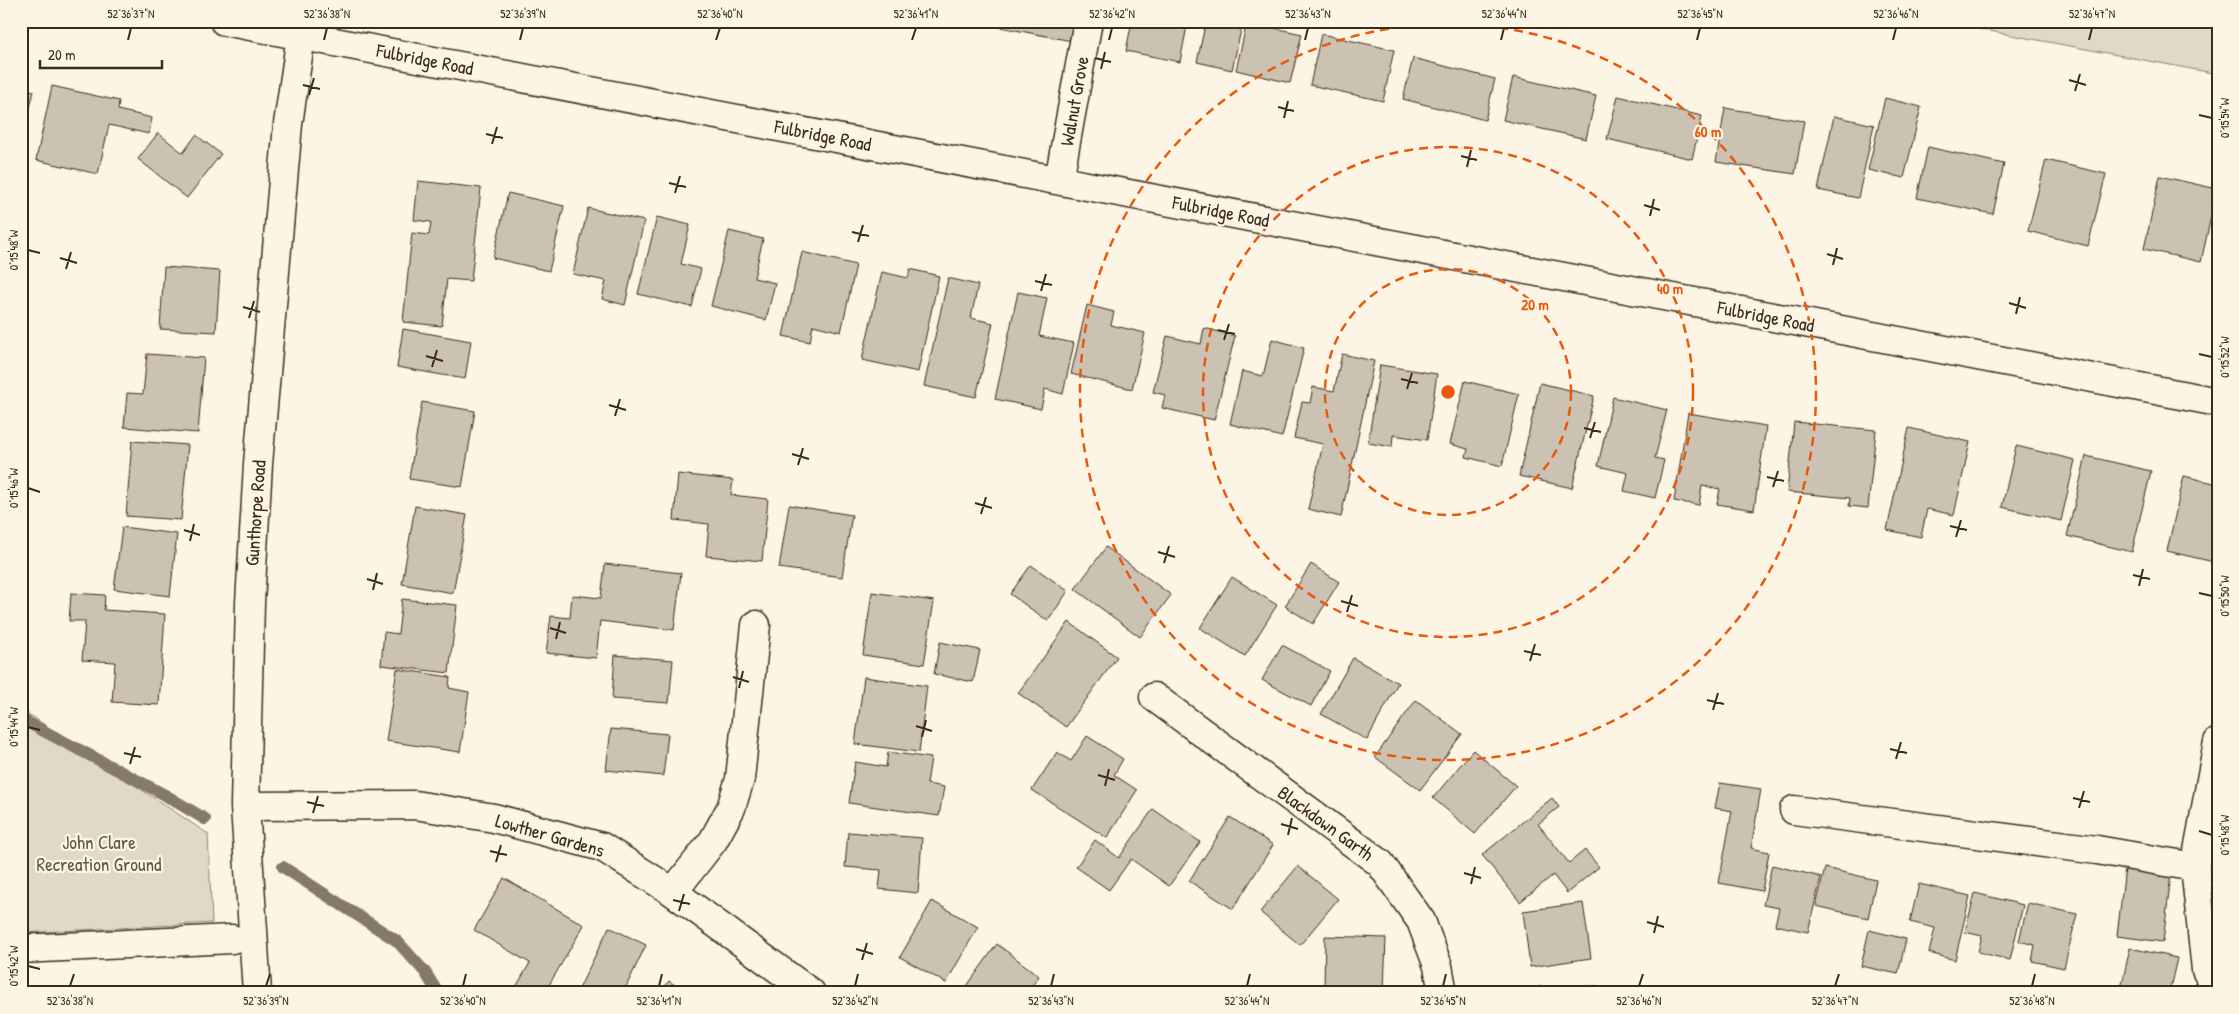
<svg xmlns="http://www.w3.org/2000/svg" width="2239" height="1014" viewBox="0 0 2239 1014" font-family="'Patrick Hand',sans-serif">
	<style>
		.green { fill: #e0d8c8; stroke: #8e8173 }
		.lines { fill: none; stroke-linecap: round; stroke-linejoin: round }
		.stream { stroke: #85796b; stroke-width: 12 }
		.building { fill: #ccc2b3; stroke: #3b2a1e }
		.minor-casing { stroke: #3b2a1e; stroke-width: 31 }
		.minor { stroke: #fcf5e5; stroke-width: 28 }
		.ticks { fill: none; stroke: #3b2a1e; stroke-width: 2 }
		.ring { fill: none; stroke: #e8590c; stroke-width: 2.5; stroke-dasharray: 9 6 }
		.labels { text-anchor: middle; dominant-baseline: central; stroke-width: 4.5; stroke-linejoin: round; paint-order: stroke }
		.street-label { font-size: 19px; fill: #3b2a1e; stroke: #fcf5e5 }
		.park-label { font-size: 19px; fill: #645648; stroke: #fcf5e5 }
		.centre { fill: #e8590c; stroke: #fcf5e5; stroke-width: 2.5 }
		.ring-label { font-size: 15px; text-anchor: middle; font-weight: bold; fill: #e8590c; stroke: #fcf5e5; stroke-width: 4.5; stroke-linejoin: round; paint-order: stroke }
		.neatline { fill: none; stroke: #3b2a1e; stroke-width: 2 }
		.ticks-label { font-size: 12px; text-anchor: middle; fill: #3b2a1e }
	</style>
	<rect width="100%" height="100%" fill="#fcf5e5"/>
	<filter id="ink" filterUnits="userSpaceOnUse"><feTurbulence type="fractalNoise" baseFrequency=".02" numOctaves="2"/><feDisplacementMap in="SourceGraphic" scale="10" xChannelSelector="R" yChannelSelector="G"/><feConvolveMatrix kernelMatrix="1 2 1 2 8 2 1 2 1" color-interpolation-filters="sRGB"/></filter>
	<g filter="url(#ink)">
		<!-- green -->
		<path class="green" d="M1937,21H2218V74Z
			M21,709L208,834L212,923L21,933Z"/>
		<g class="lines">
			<!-- stream -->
			<path class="stream" d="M21,719L165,795L205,819
				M283,867L397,941L425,972L438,993"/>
		</g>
		<!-- building -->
		<path class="building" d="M969,21H1086L1082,43Z
			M1132,21H1188L1180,62L1126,51Z
			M1206,21H1243L1232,70L1197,62Z
			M1247,22L1302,34L1290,83L1236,70Z
			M1321,34L1394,50L1383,101L1310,85Z
			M1413,58L1495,79L1485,120L1403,99Z
			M1513,77L1596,96L1586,139L1503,120Z
			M52,86L119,101L118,110L152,118L149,134L109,125L98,174L36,160Z
			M21,88L34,91L22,141H21Z
			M1618,96L1702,116L1692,159L1607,139Z
			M1885,98L1921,107L1904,178L1868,170Z
			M1725,108L1804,121L1795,174L1716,162Z
			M1834,116L1874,125L1858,198L1818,190Z
			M158,133L183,153L196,135L221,154L187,198L138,159Z
			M1928,147L2004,164L1993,214L1917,198Z
			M2046,160L2106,174L2088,246L2028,231Z
			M2160,176L2217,189L2201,262L2144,249Z
			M418,181L481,188L471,281L447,279L442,326L403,322L412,233L429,235L431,222L414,220Z
			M508,193L564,206L549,271L493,258Z
			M588,208L644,221L625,305L602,299L606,281L573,274Z
			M657,217L690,225L681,264L701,269L692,307L638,294Z
			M729,231L763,239L754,278L775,283L766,320L711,306Z
			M802,252L856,265L841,332L813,325L810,342L783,336Z
			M164,267L220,271L216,332L160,329Z
			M910,269L939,276L918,372L862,360L882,272L908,278Z
			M948,278L978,285L971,318L993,323L976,397L924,386Z
			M1018,292L1047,298L1039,336L1074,343L1063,394L1045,389L1041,409L995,399Z
			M1087,305L1114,312L1111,325L1145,333L1132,389L1071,374Z
			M1204,328L1235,336L1214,420L1162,408L1165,395L1153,392L1167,336L1201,344Z
			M403,329L471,341L465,379L397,367Z
			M1272,339L1304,348L1282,437L1230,424L1242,371L1263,376Z
			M147,354L204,358L198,433L124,427L127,393L143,394Z
			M1342,354L1374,361L1341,517L1308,509L1323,444L1294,438L1302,402L1310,403L1313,387L1334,391Z
			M1380,365L1437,374L1427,440L1393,435L1392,447L1368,443Z
			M1465,381L1519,394L1502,466L1466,457L1468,449L1450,444Z
			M1540,383L1594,396L1572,488L1519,476Z
			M1613,397L1667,410L1655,458L1664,460L1655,498L1624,491L1628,473L1598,466Z
			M422,402L475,411L462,487L409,479Z
			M1688,413L1766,426L1754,510L1717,504L1720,489L1702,486L1699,505L1674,501Z
			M1794,422L1876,430L1868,508L1849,506L1850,498L1787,492Z
			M1909,428L1970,442L1954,515L1927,509L1921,537L1887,530Z
			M132,441L188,445L181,520L126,516Z
			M2016,446L2075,460L2061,521L2002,507Z
			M2086,456L2151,471L2132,552L2067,536Z
			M678,474L733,480L731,495L768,499L762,561L706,556L709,524L674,520Z
			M2184,476L2218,484V563L2167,551Z
			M789,505L852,515L842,577L779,568Z
			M415,506L467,515L453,593L402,584Z
			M122,527L177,534L170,596L114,589Z
			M1106,547L1171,595L1140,637L1075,589Z
			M605,564L681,573L674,630L600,621L596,658L546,653L551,616L570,618L572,595L601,598Z
			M1311,564L1339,582L1313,624L1285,606Z
			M1031,565L1068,591L1048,621L1010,594Z
			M1232,577L1277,605L1245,656L1200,628Z
			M872,592L934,601L924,664L863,655Z
			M71,593L105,595L104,610L165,614L159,705L112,702L115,662L82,660L85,621H69Z
			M402,599L457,605L449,673L381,665L384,632L398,634Z
			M1069,622L1117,657L1066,727L1018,693Z
			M940,642L980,650L973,682L934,674Z
			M1282,645L1330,671L1311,706L1262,680Z
			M615,655L673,660L669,703L612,699Z
			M1353,658L1398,683L1367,740L1321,714Z
			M397,669L450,677L449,688L469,692L460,752L386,741Z
			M864,677L927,686L919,752L855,744Z
			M1416,700L1462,734L1420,790L1375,757Z
			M611,729L668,734L663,776L606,770Z
			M1087,736L1123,759L1114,775L1137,790L1107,838L1032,790L1057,752L1071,761Z
			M1473,750L1516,786L1475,834L1433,798Z
			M888,752L931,758L927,784L944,787L939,816L849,803L855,762L886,767Z
			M1720,783L1761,789L1751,848L1769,852L1762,891L1719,883L1732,811L1715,808Z
			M1552,798L1559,807L1538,824L1569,863L1585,850L1599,867L1567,893L1553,875L1520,902L1482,855Z
			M1153,809L1200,842L1169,886L1131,859L1109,890L1076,867L1095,840L1119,858Z
			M1230,817L1273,845L1233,909L1189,881Z
			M848,832L922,838L918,893L879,889L881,870L845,867Z
			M1772,865L1821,877L1808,932L1775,925L1779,908L1763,905Z
			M1298,866L1338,899L1300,945L1260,912Z
			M1825,868L1876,880L1868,918L1816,906Z
			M2125,868L2171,874L2163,942L2117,936Z
			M504,878L584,925L549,985L560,993L513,992L530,963L474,930Z
			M1919,884L1970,896L1955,960L1929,953L1935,928L1910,922Z
			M1975,893L2023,905L2010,960L1978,952L1982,936L1965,932Z
			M932,901L978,927L946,983L900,957Z
			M1583,903L1591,958L1530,967L1523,911Z
			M2028,903L2077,914L2064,968L2032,961L2035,945L2019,941Z
			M609,927L646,945L624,991L628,993H577Z
			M1869,930L1906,939L1898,974L1861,966Z
			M1325,936L1386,938L1384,990L1324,989Z
			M997,944L1039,976L1027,993H962Z
			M2130,948L2177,958L2169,993H2120Z
			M669,981L686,993H660Z
			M1597,986V993H1537V987Z"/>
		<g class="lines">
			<!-- minor casing -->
			<g class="minor-casing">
				<path id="minor" d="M224,21L2218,402
					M1059,180L1088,21
					M1154,697L1380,863L1421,921L1438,966L1443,993
					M2218,742L2195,867L2206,970L2218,992
					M245,806L415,805L494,818L602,847L673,892L811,993
					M1794,810L2097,850L2195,867
					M673,892L713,841L731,808L740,779L756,625
					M21,949L232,939
					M257,993L245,806L250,603L258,464L288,124L301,36"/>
			</g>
			<!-- minor -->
			<use href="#minor" class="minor"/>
		</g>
	</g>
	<!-- ticks -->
	<path class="ticks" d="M128,40L131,28M324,40L327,28M520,40L523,28M716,40L720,28M912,40L916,28M1109,40L1112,28M1305,40L1308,28M1501,40L1504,28M1697,40L1700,28M1893,40L1896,28M2089,40L2092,28M1095,58L1111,62M1101,69L1105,52M2069,80L2086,85M303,85L320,89M2075,91L2080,74M309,95L314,78M1278,107L1294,111M2199,115L2212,118M1284,118L1288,101M486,134L503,138M492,144L497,127M1461,156L1477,160M1467,167L1471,150M669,183L686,187M675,193L680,176M1644,205L1660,210M1650,216L1654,199M852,232L869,236M858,242L863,225M28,250L40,253M1827,254L1843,259M60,258L77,263M1833,265L1837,248M66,269L71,252M1035,281L1052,285M1041,291L1046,274M2009,303L2026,308M243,307L260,312M2016,314L2020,297M249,318L254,301M1218,330L1235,334M1224,340L1229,324M2199,354L2212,357M426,356L443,361M432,367L437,350M1401,379L1418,383M1407,389L1412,373M609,405L626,410M615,416L620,399M1584,428L1601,432M1590,438L1595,422M792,454L809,459M798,465L803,448M1767,477L1784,481M1773,487L1778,471M28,488L40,492M975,503L992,508M981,514L986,497M1950,526L1967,530M184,530L200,535M1956,537L1961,520M190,541L194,524M1158,552L1175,557M1164,563L1169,546M2133,575L2150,579M367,579L383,584M2139,586L2143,569M373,590L377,573M2199,593L2212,596M1341,601L1358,606M1347,612L1352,595M550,628L566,633M556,639L560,622M1524,651L1541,655M1530,661L1535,644M733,677L749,682M739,688L743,671M1707,700L1724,704M1713,710L1718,693M916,726L932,731M28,727L40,730M922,737L926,720M1890,749L1907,753M124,753L141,757M1896,759L1901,742M130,764L135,747M1098,775L1115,780M1105,786L1109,769M2073,798L2090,802M307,802L324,806M2079,808L2084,791M313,813L318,796M1281,824L1298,829M2199,831L2212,835M1288,835L1292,818M490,851L507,855M496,862L501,845M1464,873L1481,878M1471,884L1475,867M673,900L690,904M679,911L684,894M1647,922L1664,927M1654,933L1658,916M856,949L873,954M862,960L867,943M28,966L40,969M70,986L74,974M266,986L270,974M463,986L466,974M659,986L662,974M855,986L858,974M1051,986L1054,974M1247,986L1250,974M1443,986L1446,974M1639,986L1643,974M1835,986L1839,974M2032,986L2035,974"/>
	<!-- distance rings -->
	<g class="ring">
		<circle cx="1448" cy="392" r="123"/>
		<circle cx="1448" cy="392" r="245"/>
		<circle cx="1448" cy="392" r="368"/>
	</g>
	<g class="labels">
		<!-- street labels -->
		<g class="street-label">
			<text transform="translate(425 59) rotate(11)">Fulbridge Road</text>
			<text transform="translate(1074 101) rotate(-80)">Walnut Grove</text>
			<text transform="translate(823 135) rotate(11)">Fulbridge Road</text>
			<text transform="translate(1221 211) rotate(11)">Fulbridge Road</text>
			<text transform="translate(1766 316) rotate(11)">Fulbridge Road</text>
			<text transform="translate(255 513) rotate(-86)">Gunthorpe Road</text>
			<text transform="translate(1326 823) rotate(36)">Blackdown Garth</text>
			<text transform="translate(550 835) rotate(16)">Lowther Gardens</text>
		</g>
		<!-- park labels -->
		<g class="park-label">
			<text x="99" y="842">John Clare<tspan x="99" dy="22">Recreation Ground</tspan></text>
		</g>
	</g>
	<circle cx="1448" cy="392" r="8" class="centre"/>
	<g class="ring-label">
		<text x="1708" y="137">60 m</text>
		<text x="1670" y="294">40 m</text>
		<text x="1535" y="310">20 m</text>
	</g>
	<!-- margin -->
	<rect width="2239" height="1014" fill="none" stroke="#fcf5e5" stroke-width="55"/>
	<!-- scale -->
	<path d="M40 60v8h122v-8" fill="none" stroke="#3b2a1e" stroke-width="2.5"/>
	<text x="48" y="60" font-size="15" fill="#3b2a1e" stroke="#fcf5e5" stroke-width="4" paint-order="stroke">20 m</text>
	<rect x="28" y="28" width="2184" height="958" class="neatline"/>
	<g class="ticks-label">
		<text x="131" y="18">52°36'37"N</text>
		<text x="327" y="18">52°36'38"N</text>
		<text x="523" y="18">52°36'39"N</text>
		<text x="720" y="18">52°36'40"N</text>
		<text x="916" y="18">52°36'41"N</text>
		<text x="1112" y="18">52°36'42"N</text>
		<text x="1308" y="18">52°36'43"N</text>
		<text x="1504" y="18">52°36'44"N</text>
		<text x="1700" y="18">52°36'45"N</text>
		<text x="1896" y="18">52°36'46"N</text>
		<text x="2092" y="18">52°36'47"N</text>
		<text transform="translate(2225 118) rotate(-90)" y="4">0°15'54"W</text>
		<text transform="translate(14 250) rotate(-90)" y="4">0°15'48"W</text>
		<text transform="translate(2225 357) rotate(-90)" y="4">0°15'52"W</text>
		<text transform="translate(14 488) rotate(-90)" y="4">0°15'46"W</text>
		<text transform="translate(2225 596) rotate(-90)" y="4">0°15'50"W</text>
		<text transform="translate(14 727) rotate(-90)" y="4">0°15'44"W</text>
		<text transform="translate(2225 835) rotate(-90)" y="4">0°15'48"W</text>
		<text transform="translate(14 966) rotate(-90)" y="4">0°15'42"W</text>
		<text x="70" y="1005">52°36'38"N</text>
		<text x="266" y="1005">52°36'39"N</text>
		<text x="463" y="1005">52°36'40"N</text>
		<text x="659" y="1005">52°36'41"N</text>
		<text x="855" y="1005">52°36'42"N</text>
		<text x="1051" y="1005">52°36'43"N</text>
		<text x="1247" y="1005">52°36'44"N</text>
		<text x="1443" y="1005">52°36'45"N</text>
		<text x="1639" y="1005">52°36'46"N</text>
		<text x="1835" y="1005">52°36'47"N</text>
		<text x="2032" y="1005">52°36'48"N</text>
	</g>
</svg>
